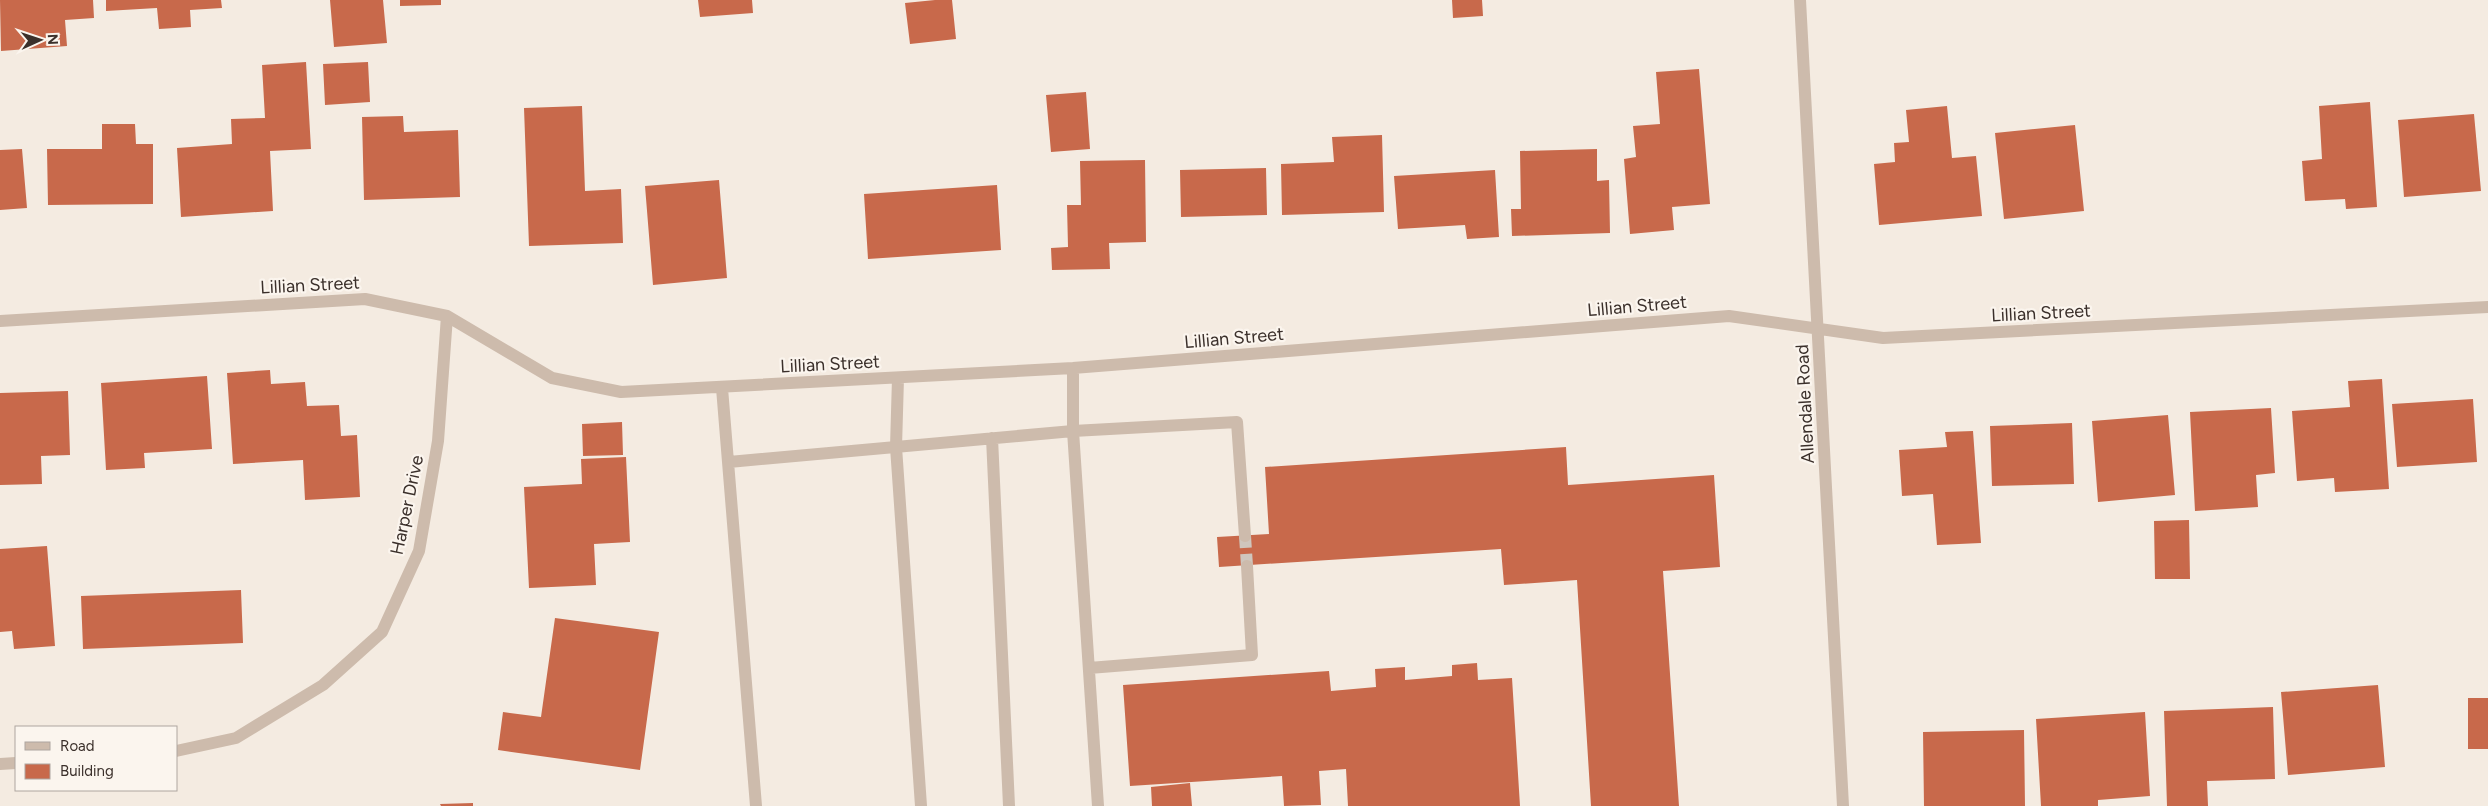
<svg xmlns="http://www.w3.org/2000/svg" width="2488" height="806" viewBox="0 0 2488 806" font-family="Figtree,sans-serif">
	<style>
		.building { fill: #c8694b }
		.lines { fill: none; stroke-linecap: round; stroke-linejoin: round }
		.minor-tunnel { stroke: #cfc6bd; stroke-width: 12; stroke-dasharray: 12 6; stroke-linecap: butt }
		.minor { stroke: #cdbbac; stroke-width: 12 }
		.labels { text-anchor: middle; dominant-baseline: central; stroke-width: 4.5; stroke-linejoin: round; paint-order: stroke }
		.street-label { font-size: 18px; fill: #3b302b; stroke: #fbf5ee }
	</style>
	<rect width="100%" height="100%" fill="#f4ebe1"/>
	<!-- building -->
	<path class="building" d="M0,0H93L94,18L65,20L67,46L1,51Z
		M106,0H221L222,8L190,10L191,27L159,29L157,8L106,11Z
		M330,0H383L387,43L334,47Z
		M400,0H441V5L400,6Z
		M698,0H752L753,13L700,17Z
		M935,0H952L956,39L910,44L905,3Z
		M1452,0H1482L1483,16L1453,18Z
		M306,62L311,149L270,151L273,211L181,217L177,148L232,144L231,119L265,118L262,65Z
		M368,62L370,102L325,105L323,64Z
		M1699,69L1710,204L1672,207L1674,230L1630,234L1624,159L1636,157L1633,126L1660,124L1656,72Z
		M1086,92L1090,149L1051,152L1046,95Z
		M2370,102L2377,207L2346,209L2345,199L2305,201L2302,161L2322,159L2319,106Z
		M582,106L585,191L621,189L623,243L529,246L524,108Z
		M1947,106L1952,158L1976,156L1982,216L1879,225L1874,164L1895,162L1894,143L1909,142L1906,110Z
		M2474,114L2481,191L2404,197L2398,120Z
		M403,116L404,132L458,130L460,197L364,200L362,117Z
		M102,124H135L136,144H153V204L48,205L47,149H102Z
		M2075,125L2084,211L2004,219L1995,133Z
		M1382,135L1384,212L1282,215L1281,164L1334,162L1332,137Z
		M22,149L27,208L0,210V150Z
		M1597,149V181L1609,180L1610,233L1512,236L1511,209H1521L1520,151Z
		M1145,160L1146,242L1109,243L1110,269L1052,270L1051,248L1068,247L1067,205H1081L1080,161Z
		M1266,168L1267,215L1181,217L1180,170Z
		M1495,170L1499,237L1467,239L1465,225L1398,229L1394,176Z
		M719,180L727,278L653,285L645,186Z
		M997,185L1001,250L868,259L864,194Z
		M270,370L271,384L305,382L307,406L339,405L341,436L357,435L360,497L305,500L303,460L233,464L227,373Z
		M207,376L212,449L144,453L145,468L106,470L101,383Z
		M2382,379L2389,489L2335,492L2334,478L2297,481L2292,411L2350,407L2348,381Z
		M68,391L70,455L41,456L42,484L0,485V393Z
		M2473,399L2477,462L2397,467L2392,404Z
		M2271,408L2275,473L2256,475L2258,507L2195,511L2190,412Z
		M2168,415L2175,495L2098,502L2092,421Z
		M622,422L623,455L583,456L582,424Z
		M2072,423L2074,484L1992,486L1990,426Z
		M1973,431L1981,543L1937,545L1933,494L1902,496L1899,450L1947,447L1945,432Z
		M1566,447L1568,485L1714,475L1720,567L1663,571L1679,806H1591L1577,580L1504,585L1501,549L1219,567L1217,537L1269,534L1265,467Z
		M626,457L630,542L594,544L596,585L529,588L524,487L582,484L581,459Z
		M2189,520L2190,579H2155L2154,521Z
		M47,546L55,646L14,649L12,631L0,632V549Z
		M241,590L243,643L83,649L81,596Z
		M555,618L659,632L640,770L498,750L503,712L541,717Z
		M1477,663L1478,680L1512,678L1520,806H1348L1346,769L1319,771L1321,805L1284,806L1282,776L1130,786L1123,685L1329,671L1331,691L1376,687L1375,669L1405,667V680L1452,676V665Z
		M2378,685L2385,767L2288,775L2281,692Z
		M2468,698H2488V749H2468Z
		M2273,707L2275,779L2207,781L2208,806H2167L2164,711Z
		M2145,712L2150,796L2098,800V806H2041L2036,719Z
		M2024,730L2025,806H1924L1923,732Z
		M1190,783L1192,806H1152L1151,787Z
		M473,803V806H441L440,804Z"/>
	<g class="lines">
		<!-- minor-tunnel -->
		<path class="minor-tunnel" d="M1245,536L1247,566"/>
		<!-- minor -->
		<path class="minor" d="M1800,0L1843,806
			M0,321L365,299L447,316L552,378L621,392L1073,368L1729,316L1883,338L2488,307
			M1073,368V431L1098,806
			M898,378L896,447L921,806
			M722,388L756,806
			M992,438L1009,806
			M729,462L1073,431L1237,422L1245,536
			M1089,668L1252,655L1247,566
			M176,751L236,738L323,685L382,632L419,551L438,441L447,316
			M0,764L16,763"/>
	</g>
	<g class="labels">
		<!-- street labels -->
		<g class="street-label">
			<text transform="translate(310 285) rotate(-3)">Lillian Street</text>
			<text transform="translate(1637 306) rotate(-5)">Lillian Street</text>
			<text transform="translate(2041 313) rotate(-3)">Lillian Street</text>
			<text transform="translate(1234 338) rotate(-5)">Lillian Street</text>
			<text transform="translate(830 364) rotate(-3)">Lillian Street</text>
			<text transform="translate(1805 404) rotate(-93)">Allendale Road</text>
			<text transform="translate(407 505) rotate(-78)">Harper Drive</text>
		</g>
	</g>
	<!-- legend -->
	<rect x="15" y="726" width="162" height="65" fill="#fbf5ee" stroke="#aea6a0"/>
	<rect x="25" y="742" width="25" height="8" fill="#cdbbac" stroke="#aea6a0"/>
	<text x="60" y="751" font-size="15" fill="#3b302b">Road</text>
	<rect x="25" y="764" width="25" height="15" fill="#c8694b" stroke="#aea6a0"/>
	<text x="60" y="776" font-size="15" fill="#3b302b">Building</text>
	<!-- north arrow -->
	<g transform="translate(40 40) rotate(87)" stroke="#fbf5ee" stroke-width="4" paint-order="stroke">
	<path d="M0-4L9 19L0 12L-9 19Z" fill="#3b302b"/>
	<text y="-8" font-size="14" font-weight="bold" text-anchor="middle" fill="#3b302b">N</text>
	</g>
</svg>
